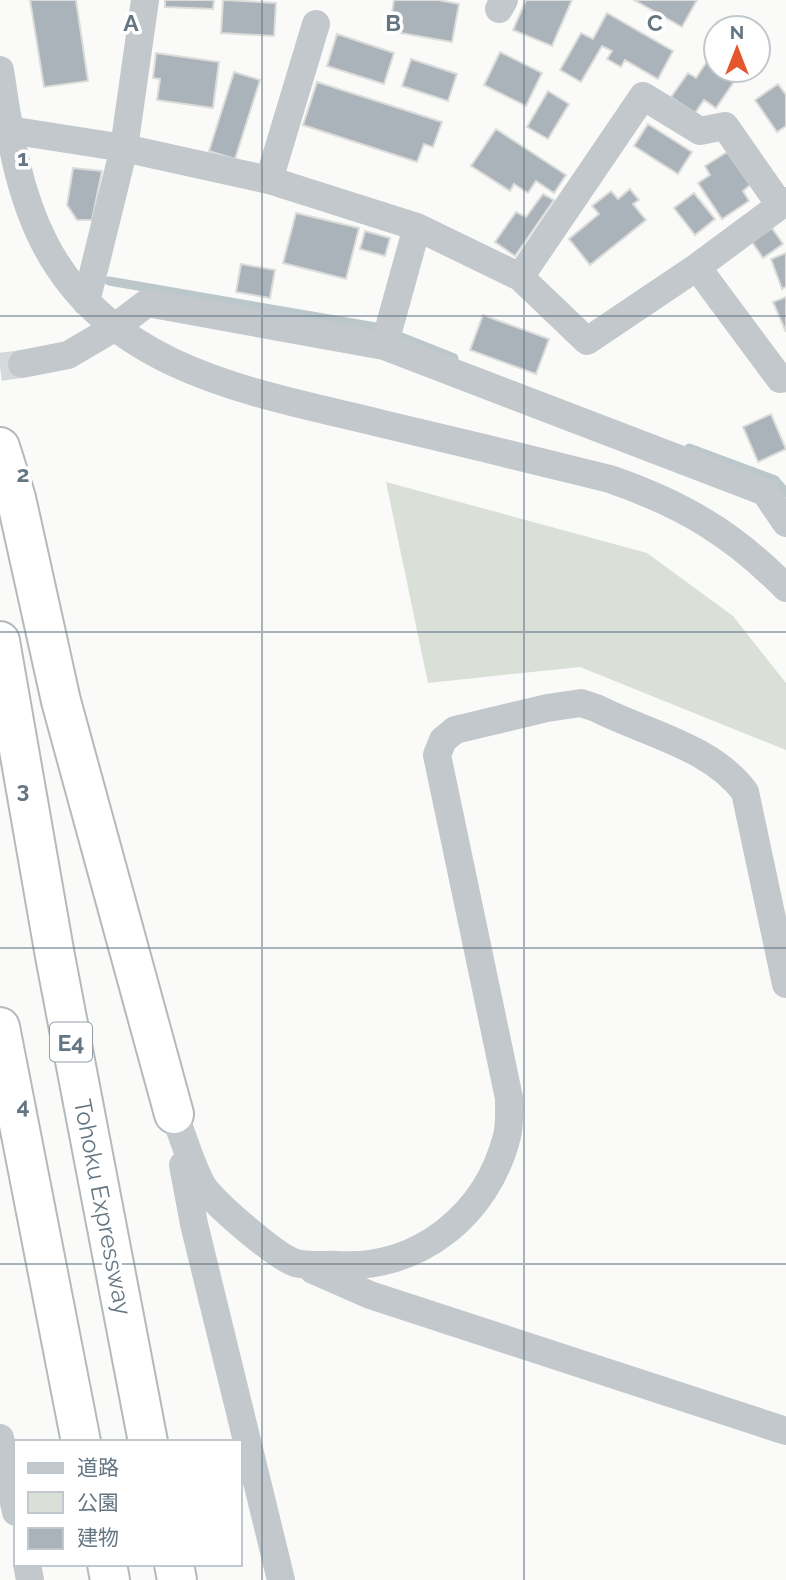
<svg xmlns="http://www.w3.org/2000/svg" width="786" height="1580" viewBox="0 0 786 1580" font-family="Raleway,'Noto Sans JP',sans-serif">
	<style>
		.green { fill: #dadfd7 }
		.lines { fill: none; stroke-linecap: round; stroke-linejoin: round }
		.stream { stroke: #bbc7cb; stroke-width: 9 }
		.building { fill: #aab3b9; stroke: #dcdcda; stroke-width: 2 }
		.minor-tunnel { stroke: #d5d9db; stroke-width: 28; stroke-dasharray: 28 14; stroke-linecap: butt }
		.highway-casing { stroke: #b4b9bd; stroke-width: 42 }
		.minor { stroke: #c3c8cc; stroke-width: 28 }
		.highway { stroke: #fff; stroke-width: 38 }
		.grid { fill: none; stroke: #657683; stroke-width: 2; stroke-opacity: 0.55 }
		.labels { text-anchor: middle; dominant-baseline: central; stroke-width: 7; stroke-linejoin: round; paint-order: stroke }
		.shield { fill: #fff; stroke: #939fa8; stroke-width: 2 }
		.shield-label { font-size: 23px; font-weight: bold; fill: #657683 }
		.street-label { font-size: 24px; fill: #657683; stroke: #fff }
		.grid-label { font-size: 23px; text-anchor: middle; font-weight: bold; fill: #657683; stroke: #fff; stroke-width: 7; stroke-linejoin: round; paint-order: stroke }
	</style>
	<rect width="100%" height="100%" fill="#fafaf8"/>
	<!-- green -->
	<path class="green" d="M386,482L647,553L733,616L786,683V750L580,667L428,683Z"/>
	<g class="lines">
		<!-- stream -->
		<path class="stream" d="M109,281L376,327L454,358
			M689,448L775,480L786,493"/>
	</g>
	<!-- building -->
	<path class="building" d="M30,0H76L88,81L44,87Z
		M165,0H214L213,9L165,7Z
		M223,0L276,3L274,36L221,33Z
		M394,0H438L459,4L452,42L389,31Z
		M526,0H572L552,46L513,30Z
		M634,0H697L682,27Z
		M607,13L673,51L658,79L625,60L621,67L607,59L612,51L602,46L581,82L560,70L581,33L593,39Z
		M337,34L394,53L384,84L327,66Z
		M716,48V70H742L716,108L704,100L695,113L671,97L688,73L696,78Z
		M500,52L542,73L526,106L484,85Z
		M156,53L219,62L213,108L157,100L160,79L153,78Z
		M411,59L457,74L448,101L402,86Z
		M234,72L260,80L235,159L209,151Z
		M317,82L442,122L433,147L424,144L417,162L303,125Z
		M778,84L786,95V126L777,132L755,100Z
		M548,91L569,104L548,139L527,127Z
		M648,124L692,152L678,174L634,146Z
		M496,129L566,175L554,193L536,181L528,193L514,184L510,191L471,166Z
		M727,152L750,185L743,191L749,201L722,219L698,183L710,175L705,166Z
		M73,168L102,171L92,220H77L67,205Z
		M630,189L639,200L633,204L646,220L590,265L569,239L599,214L592,206L611,191L618,199Z
		M694,193L715,219L695,235L674,208Z
		M543,194L554,200L515,256L495,242L516,212L526,217Z
		M296,213L359,228L346,279L283,263Z
		M772,228L783,244L763,258L752,242Z
		M365,231L390,238L385,256L360,249Z
		M786,253V287L782,289L771,259Z
		M241,264L275,270L270,298L236,292Z
		M786,297V332L773,302Z
		M483,315L549,339L536,374L470,350Z
		M771,414L786,449L758,462L743,427Z"/>
	<g class="lines">
		<!-- minor-tunnel -->
		<path class="minor-tunnel" d="M0,367L22,364"/>
		<!-- highway casing -->
		<g class="highway-casing">
			<path id="highway" d="M0,447L16,498L61,701L174,1114
				M0,641L55,956L148,1442
				M0,1027L81,1442
				M107,1564L110,1580
				M174,1564L177,1580"/>
		</g>
		<!-- minor -->
		<path class="minor" d="M499,9L504,0
			M0,70C9,130 17,190 45,244C111,372 257,393 383,424C459,442 534,460 610,479C682,504 732,533 786,588
			M9,130L124,148L269,180L417,227L520,277L587,341L697,267L786,201
			M269,180L316,24
			M697,267L780,379L786,378
			M520,277L643,96L700,131L725,126L780,205
			M86,302L124,148L145,0
			M384,346L417,227
			M22,364L68,355L114,328L147,303L384,346L765,492L786,523
			M174,1114C183,1136 190,1162 201,1183C209,1200 275,1255 293,1262C305,1267 323,1264 336,1265C419,1270 487,1215 507,1136C510,1124 509,1110 509,1098L437,755L443,740L455,730L547,708L581,703L596,708C645,733 711,746 745,792L786,984
			M183,1165L194,1224L281,1580
			M313,1270L370,1295L786,1431
			M0,1438L16,1512
			M27,1564L30,1580"/>
		<!-- highway -->
		<use href="#highway" class="highway"/>
	</g>
	<!-- grid -->
	<path class="grid" d="M262,0V1580M524,0V1580M0,316H786M0,632H786M0,948H786M0,1264H786"/>
	<g class="labels">
		<!-- shield labels -->
		<rect class="shield" x="50" y="1022.5" width="42" height="39" rx="5"/>
		<g class="shield-label">
			<text x="71" y="1042">E4</text>
		</g>
		<!-- street labels -->
		<g class="street-label">
			<text transform="translate(103 1207) rotate(79)">Tohoku Expressway</text>
		</g>
	</g>
	<g class="grid-label">
		<text x="131" y="31">A</text>
		<text x="393" y="31">B</text>
		<text x="655" y="31">C</text>
		<text x="23" y="166">1</text>
		<text x="23" y="482">2</text>
		<text x="23" y="798">3</text>
		<text x="23" y="1114">4</text>
	</g>
	<!-- legend -->
	<rect x="14" y="1440" width="228" height="126" fill="#ffffff" stroke="#c1c8cd" stroke-width="2"/>
	<rect x="28" y="1463" width="35" height="10" fill="#c3c8cc" stroke="#c1c8cd" stroke-width="2"/>
	<text x="77" y="1475" font-size="21" fill="#657683">道路</text>
	<rect x="28" y="1492" width="35" height="21" fill="#dadfd7" stroke="#c1c8cd" stroke-width="2"/>
	<text x="77" y="1510" font-size="21" fill="#657683">公園</text>
	<rect x="28" y="1528" width="35" height="21" fill="#aab3b9" stroke="#c1c8cd" stroke-width="2"/>
	<text x="77" y="1545" font-size="21" fill="#657683">建物</text>
	<!-- north arrow -->
	<g transform="translate(737 49)"><circle r="33" fill="#ffffff" stroke="#c1c8cd" stroke-width="2"/>
	<path d="M0-5L12 26L0 18L-12 26Z" fill="#e4572e"/>
	<text y="-10" font-size="19" font-weight="bold" text-anchor="middle" fill="#657683">N</text>
	</g>
</svg>
